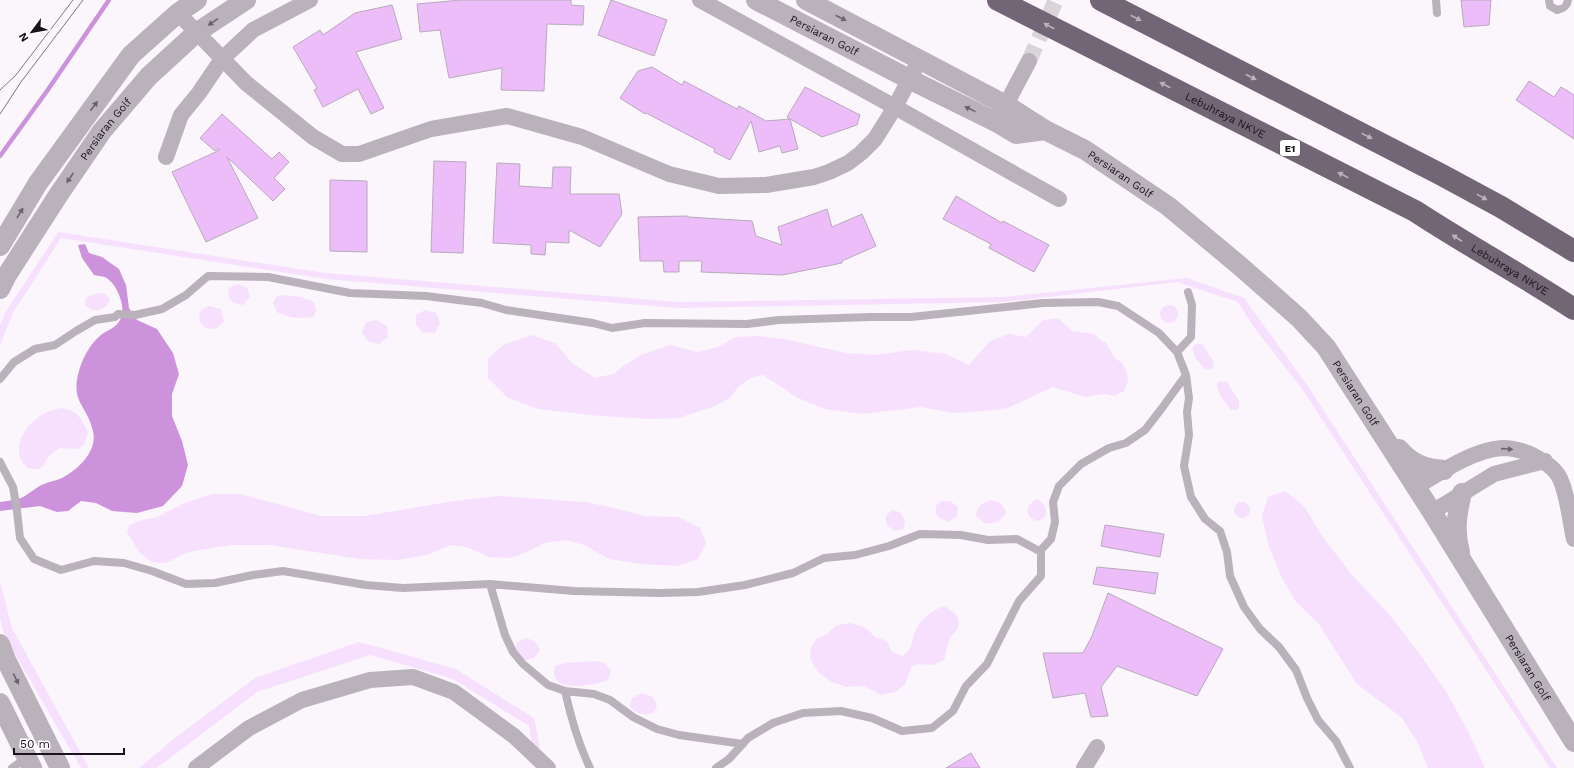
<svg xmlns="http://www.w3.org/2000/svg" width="1574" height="768" viewBox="0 0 1574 768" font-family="'Work Sans',sans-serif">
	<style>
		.green { fill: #f7e0fe }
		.water { fill: #cc93dc }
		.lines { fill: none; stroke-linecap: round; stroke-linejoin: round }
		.stream { stroke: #cc93dc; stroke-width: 4.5 }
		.building { fill: #ecbdf9; stroke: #b8aabc }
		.minor-tunnel { stroke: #d9d3da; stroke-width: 16; stroke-dasharray: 16 8; stroke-linecap: butt }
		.service { stroke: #b9b2bb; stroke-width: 8 }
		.minor { stroke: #b9b2bb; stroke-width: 16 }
		.tertiary { stroke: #b9b2bb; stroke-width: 20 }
		.motorway { stroke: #726575; stroke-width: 22 }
		.tram { stroke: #7c767d; stroke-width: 1 }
		.oneway { fill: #69636b }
		.oneway2 { fill: #b8b2ba }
		.labels { text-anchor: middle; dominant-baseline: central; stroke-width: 3; stroke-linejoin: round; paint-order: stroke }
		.shield { fill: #fff; stroke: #5e5a5f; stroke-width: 1 }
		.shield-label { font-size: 10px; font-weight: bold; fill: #19141b }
		.street-label { font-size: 11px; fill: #19141b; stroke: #fff }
	</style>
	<rect width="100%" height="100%" fill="#fbf5fc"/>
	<!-- green -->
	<path class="green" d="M58,232L325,273L679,302L1004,297L1187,278L1244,298L1307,385L1557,768H1550L1302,389L1253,326L1238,302L1177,282L1005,302L678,308L326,279L61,238L13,313L0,345V326L5,313Z
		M238,284L247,288L250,296L243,305L233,303L228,296L229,288Z
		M104,293L110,299L107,306L99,310H91L85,305L86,298L95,294Z
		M285,295L302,297L314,302L316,311L313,317C299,319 290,318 277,312L273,303L276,297Z
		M1160 314a9 9 0 1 1 18 0a9 9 0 1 1-18 0Z
		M208,306L221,309L224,322L216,329L206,328L200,322L199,312Z
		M425,310L436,313L440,323L435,333L422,332L416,324V315Z
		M1058,318L1072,331L1094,334L1103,342H1105L1115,358L1122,363L1127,372L1128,381L1124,391L1115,396L1105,394L1085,397L1053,387L1008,408L984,411L953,413L921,407L863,414L825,409L798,398L763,375L750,378L738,387L730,398L713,407L678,418L652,419L600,416L538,409L507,397L488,378V359L503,345L531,335L555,343L572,363L595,378L613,374L625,365L643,354L670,345L697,352L718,347L736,337L758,336L784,339L846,353L875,355L912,350L946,354L969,365L990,341L1009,334L1026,337L1043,320Z
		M376,320L387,326L388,337L379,344L369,342L362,333L366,322Z
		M1197,344H1202L1212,359L1214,366L1210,370L1205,369L1196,359L1192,347Z
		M1221,381L1227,382L1239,401V407L1236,410H1231C1225,402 1216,393 1217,383Z
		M62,408C78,411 81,418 88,432L84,445L77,449L59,448C56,451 52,453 49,456C41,468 44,471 27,468C25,465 21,461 20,457C14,438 33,417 50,411C53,409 58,409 62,408Z
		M1285,491L1304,506L1322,536L1352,575L1388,613L1419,653L1445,690L1468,731L1485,768H1428L1417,741L1401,717L1357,684L1318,623L1296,602L1281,576L1268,544L1262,516L1268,497Z
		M212,494H240L321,516H365L454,501L498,496L585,502L615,508L644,516L679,517L700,528L706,543L698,559L678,566L642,564L609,559L584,545L566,540L545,543L527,552L511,558L489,557L466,547L450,545L427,555L398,560L360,559L270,545H231L188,552L166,563L152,562L140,553L127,533L129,525L142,520L157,517L185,503Z
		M1037,499C1045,504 1047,508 1045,517L1038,521C1024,517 1024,506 1037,499Z
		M990,500C999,501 1003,504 1006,513C999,525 984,528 976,515C978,506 982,503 990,500Z
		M941,501H950L958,507L957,516L949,522L941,519L936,514V506Z
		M1234 510a8 8 0 1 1 16 0a8 8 0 1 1-16 0Z
		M892,510L900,512L905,520L904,528L896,531C888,528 885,524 886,516Z
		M0,581L12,628L89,768H81L4,635L0,617Z
		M943,606C952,610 961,616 958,627C957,631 952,634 950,638C948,643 946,653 944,660L933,665L920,664L912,666L905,684L896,692L881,695L864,686L846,687L830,681L817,671L810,658L811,647L817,638L826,635L837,625L851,623L866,628L875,637L887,641L892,652L903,656C916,644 910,641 917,628C922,618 932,611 943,606Z
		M525,638L535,641L540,650L534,658L526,660L516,654V644Z
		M359,642L456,669L534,718L544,768H535L529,726L453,679L370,655L257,692L157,768H139L176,737L255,678Z
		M596,661L605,663L611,671L608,680C593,685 548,696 555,666L565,663Z
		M642,693L653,697L657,706L653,713C642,716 637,714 630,706L632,698Z"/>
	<!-- water -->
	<path class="water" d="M85,244L89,253L102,257L119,269L126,285L129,308L137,320L157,329L173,353L179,374L172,394V416L182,441L188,465L182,486L163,506L137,513L112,511L96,503L81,501L68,511L57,512L40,506L0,511V502C7,501 14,500 21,498C28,495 36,487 44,484C50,481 56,481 62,478C78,470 98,451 93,431C87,405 70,402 79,371C83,357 90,344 101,335C107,330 116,328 120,320C127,310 118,286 108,279C105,276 98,276 94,275L82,258L78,245Z"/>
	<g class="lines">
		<!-- stream -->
		<path class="stream" d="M0,156L47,91L109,0"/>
	</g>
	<!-- building -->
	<path class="building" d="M461,0H571V5L584,6L583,25L547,24L544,91L501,90L502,68L449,78L440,30L420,32L417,4Z
		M611,0L667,20L654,56L598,35Z
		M1461,0H1491L1489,25L1464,27Z
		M392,5L402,39L356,52L384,108L371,114L358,89L323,107L314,90L317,88L293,47L320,30L323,35L355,13Z
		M652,67L682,85L684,81L737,109L739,106L766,121L790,119L787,117L805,87L860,115L857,125L822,137L790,119L798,149L782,153L780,146L759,152L751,121L730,160L714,152L715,149L646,113L645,114L620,98L638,71Z
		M1529,81L1554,97L1561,87L1574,95V139L1516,100Z
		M222,114L272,159L279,152L289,162L274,178L285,189L273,201L227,157L258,218L206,242L172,172L220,150L218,149L215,151L200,138Z
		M434,161L466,162L463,253L431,252Z
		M497,163L520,164L519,186L552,188L553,167H571L570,194H619L622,214L600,247L569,230V243L546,242L545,255L531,254V245L493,243Z
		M330,180L367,181V252L330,251Z
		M956,196L1002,223L1003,221L1049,245L1034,272L989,248L991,244L943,219Z
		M827,209L832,227L862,214L876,246L842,261V263L782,275L701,272L702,261H679V272H664L663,261H640L638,217L688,216V217L752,221L756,236L782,245L778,227Z
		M1105,525L1164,534L1160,557L1101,546Z
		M1097,567L1158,573L1155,594L1093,584Z
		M1108,593L1223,649L1197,696L1117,666L1101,687L1108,716L1091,717L1085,693L1053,698L1043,653H1083L1092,636Z
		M971,753L980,768H946Z"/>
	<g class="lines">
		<!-- minor-tunnel -->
		<path class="minor-tunnel" d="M1029,61L1056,0"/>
		<!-- service -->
		<path class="service" d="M1436,0L1437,13
			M1549,0L1550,6L1557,10C1563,9 1567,7 1568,0
			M1177,352L1191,337L1192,305L1188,292
			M1186,375L1189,398L1187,412L1189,435L1184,466L1191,497L1205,519L1220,531L1227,552L1230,576L1244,607L1260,629L1279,647L1296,670L1307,698L1318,720L1336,741L1350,768
			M0,379L14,362L35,349L55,345L76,331L95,320L115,317L118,314L135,315L162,309L186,295L208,276L268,277L350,293L426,296L482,303L506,310L593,323L612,328L645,323L747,324L779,320L871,317H911L1043,303L1098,302L1118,306L1159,333L1177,352L1186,375L1162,408L1145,430L1126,443L1109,448L1081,464L1059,486L1053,502L1055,522L1051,539L1040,551
			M0,462L13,487L17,511L20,538L34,559L61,570L94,561L124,563L152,571L186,584L215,583L253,575L283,571L366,585L403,588L490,584L574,591L660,593L698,592L745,585L793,573L824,558L855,555L889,546L920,534L961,535L988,540L1017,539L1041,552V576L1019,601L987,664L966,686L953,711L932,728L902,731L872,718L841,711L803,713L773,723L748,738L729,759L716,768
			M490,584L505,635L513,652L523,664L548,685L565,691L594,694L610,700L633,717L657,729L679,735L743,744
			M565,691C571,718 578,743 590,768
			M12,768L26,758"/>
		<!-- minor -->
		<path class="minor" d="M700,0L895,107L1059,199
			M178,13L246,83L313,137L342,154H359L431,129L507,116L582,137L669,174L719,186L766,185L814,177L829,172L848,163L861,153L875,139L895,107L920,59
			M1001,114L1029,61
			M166,157L181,115L199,93L222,59L253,30L310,0
			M1416,487C1441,472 1473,450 1502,448C1513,448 1524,451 1534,456C1543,461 1552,466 1558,475C1567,489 1570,522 1574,539
			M1432,512L1494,474L1545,461
			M196,768L249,728L302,700L370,680L413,677L454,692L514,736L548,768
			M1084,768L1097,747"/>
		<!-- tertiary -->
		<g class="tertiary">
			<path id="s1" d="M756,0L909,79L996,122L1016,134L1045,130"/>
			<path id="s2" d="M806,0L1006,105L1045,130L1085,150L1168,206L1240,266L1299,318L1326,347L1432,512L1574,742"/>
			<path d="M0,246L38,183L131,55L178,13L197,0"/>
			<path id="s3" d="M0,289L7,275L59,194L102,131L149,76L196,33L246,0"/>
			<path d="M1399,449C1412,464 1425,469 1444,470"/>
			<path d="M1460,552C1454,531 1457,513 1462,493"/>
			<path d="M0,644L6,660L60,768"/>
			<path d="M0,703L32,768"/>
		</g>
		<!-- motorway -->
		<g class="motorway">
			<path id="s4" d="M998,0L1415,211C1467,245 1522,275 1574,309"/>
			<path d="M1101,0L1440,174L1501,207L1574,251"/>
		</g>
		<!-- tram -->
		<path class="tram" d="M0,90L16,75L73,0
			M0,114L21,82L83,0"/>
	</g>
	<!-- one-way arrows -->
	<defs><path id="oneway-solid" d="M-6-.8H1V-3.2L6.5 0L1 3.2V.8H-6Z"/></defs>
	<g class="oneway">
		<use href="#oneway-solid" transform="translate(841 18) rotate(27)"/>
		<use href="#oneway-solid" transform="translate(213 22) rotate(146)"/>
		<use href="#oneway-solid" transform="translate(94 106) rotate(-53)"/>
		<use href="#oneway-solid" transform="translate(970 109) rotate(-154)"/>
		<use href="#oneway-solid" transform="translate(70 178) rotate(124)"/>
		<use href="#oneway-solid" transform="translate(20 213) rotate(-59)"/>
		<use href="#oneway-solid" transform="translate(1507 449) rotate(4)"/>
		<use href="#oneway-solid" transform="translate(16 679) rotate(64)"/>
	</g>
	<g class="oneway2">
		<use href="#oneway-solid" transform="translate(1136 18) rotate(27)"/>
		<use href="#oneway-solid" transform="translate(1049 26) rotate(-153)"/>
		<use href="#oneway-solid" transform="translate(1251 77) rotate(27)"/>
		<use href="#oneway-solid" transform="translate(1165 85) rotate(-153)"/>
		<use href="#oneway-solid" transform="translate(1367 136) rotate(27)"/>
		<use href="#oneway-solid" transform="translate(1343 175) rotate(-153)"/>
		<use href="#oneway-solid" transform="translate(1482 197) rotate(29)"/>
		<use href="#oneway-solid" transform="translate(1457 238) rotate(-147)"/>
	</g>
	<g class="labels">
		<!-- shield labels -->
		<rect class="shield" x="1280" y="140" width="20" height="16" rx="3"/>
		<g class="shield-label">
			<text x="1290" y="148">E1</text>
		</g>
		<!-- street labels -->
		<g class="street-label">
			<text stroke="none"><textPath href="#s1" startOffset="77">Persiaran Golf</textPath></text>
			<text stroke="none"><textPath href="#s4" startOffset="255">Lebuhraya NKVE</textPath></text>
			<text stroke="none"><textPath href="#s3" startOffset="192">Persiaran Golf</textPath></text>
			<text stroke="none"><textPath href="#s2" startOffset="360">Persiaran Golf</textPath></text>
			<text stroke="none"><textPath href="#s4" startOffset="579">Lebuhraya NKVE</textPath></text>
			<text stroke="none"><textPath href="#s2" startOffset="684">Persiaran Golf</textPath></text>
			<text stroke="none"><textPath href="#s2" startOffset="1008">Persiaran Golf</textPath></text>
		</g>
	</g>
	<!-- north arrow -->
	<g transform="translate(32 32) rotate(238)" stroke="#ffffff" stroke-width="3" paint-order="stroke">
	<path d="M0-3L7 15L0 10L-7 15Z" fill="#19141b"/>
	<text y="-6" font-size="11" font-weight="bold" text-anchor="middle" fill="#19141b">N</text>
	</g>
	<!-- scale -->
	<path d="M14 748v6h110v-6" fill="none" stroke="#19141b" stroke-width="2"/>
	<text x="20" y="748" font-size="12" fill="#19141b" stroke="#ffffff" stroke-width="3" paint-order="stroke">50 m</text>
</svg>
